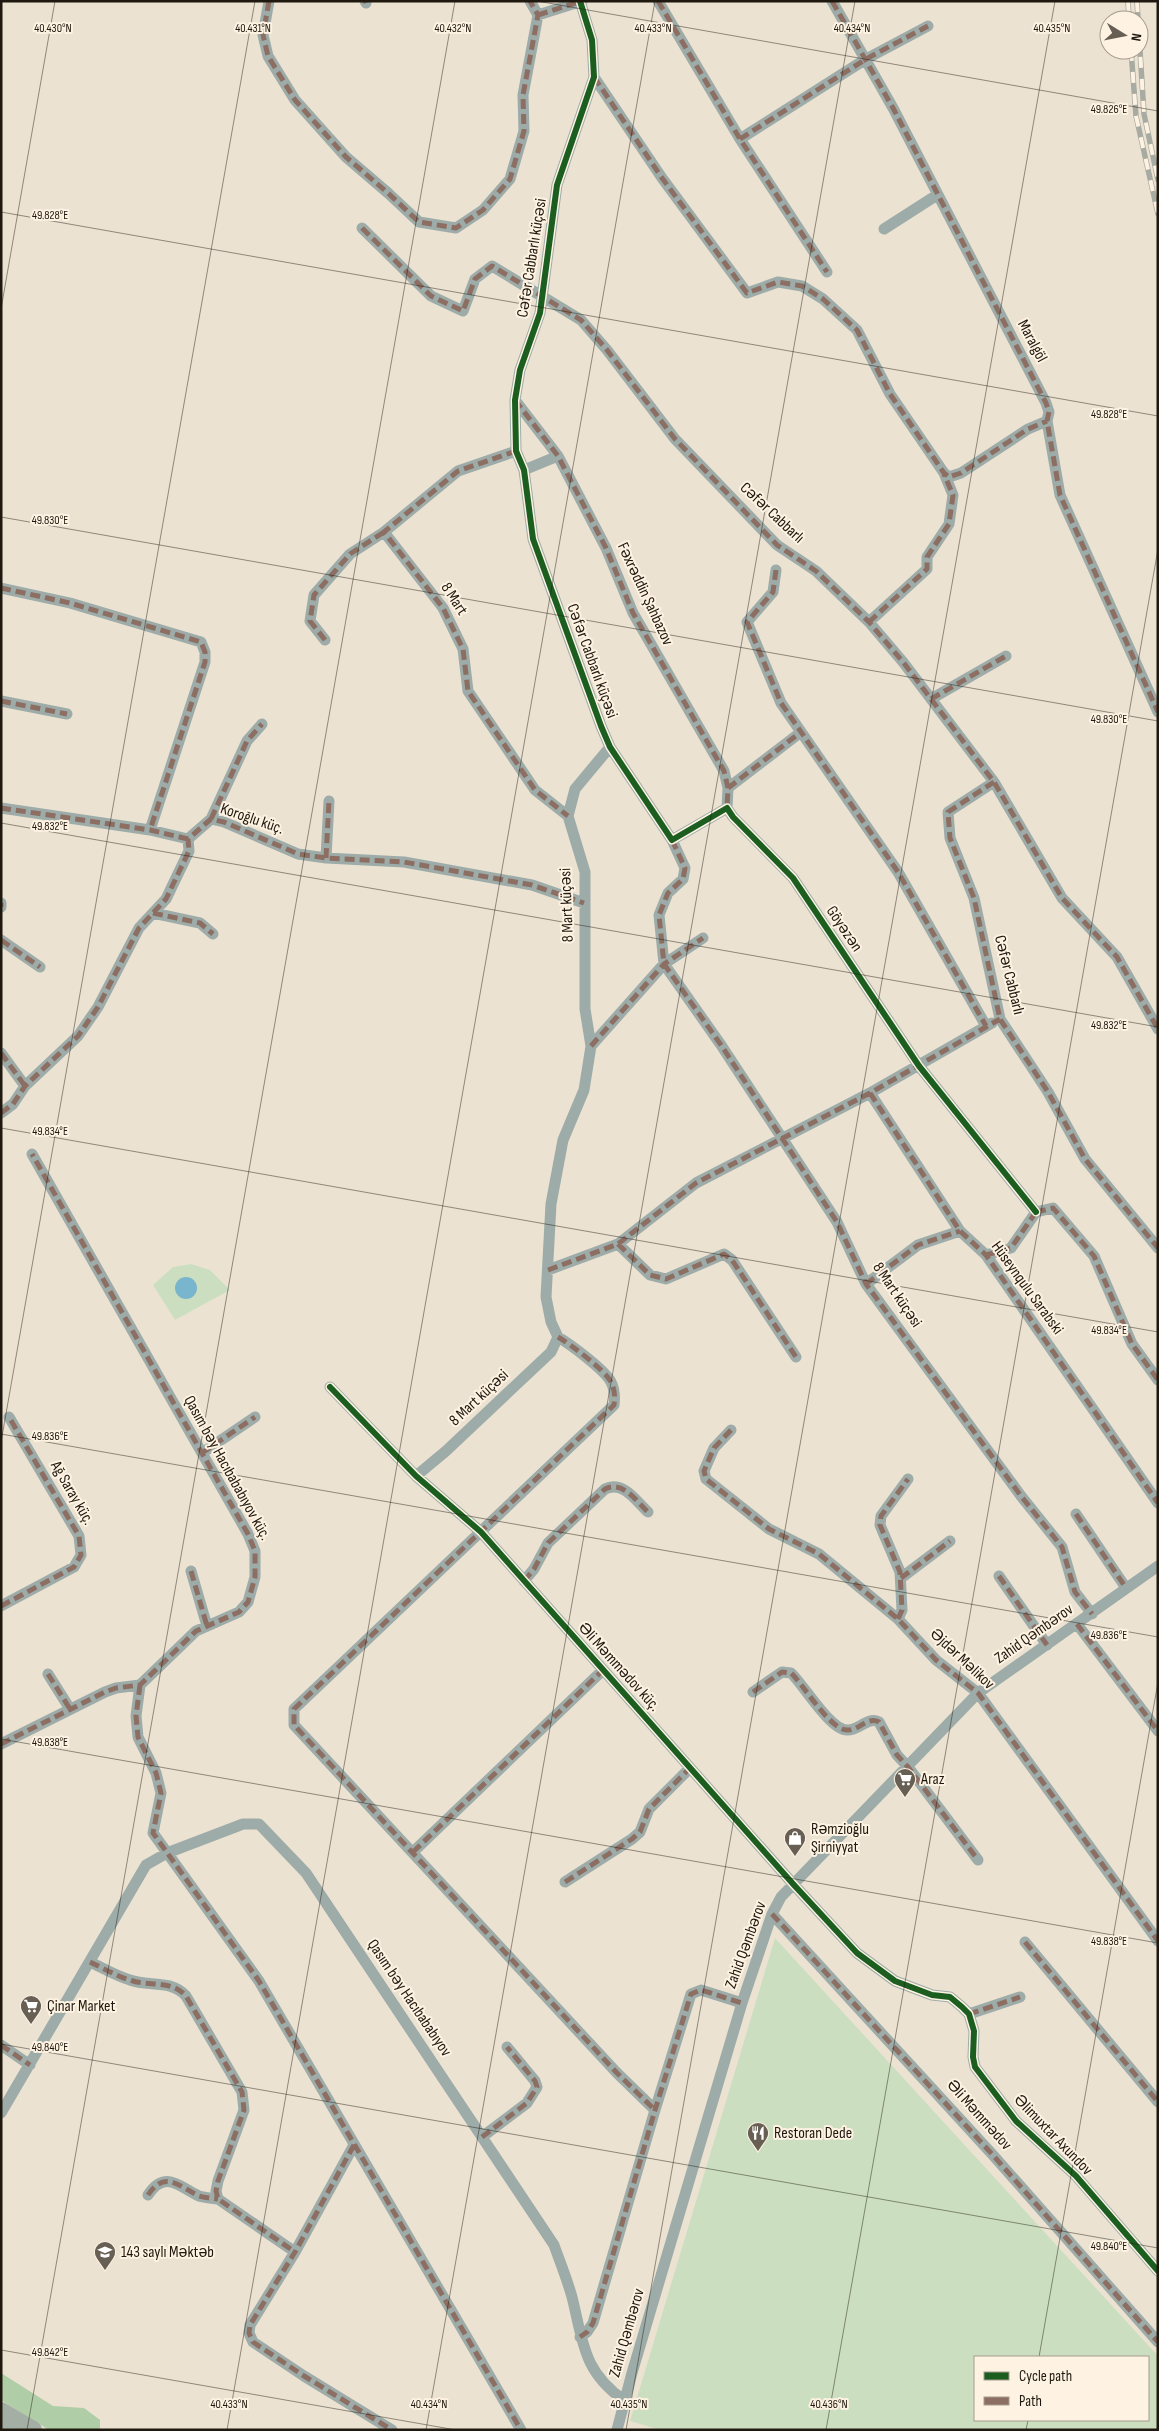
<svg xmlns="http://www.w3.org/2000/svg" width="1159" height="2431" viewBox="0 0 1159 2431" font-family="'Sofia Sans Condensed',sans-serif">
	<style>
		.green { fill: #cbdfc0; fill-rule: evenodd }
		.forest { fill: #afcda6 }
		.water { fill: #7ab5ce }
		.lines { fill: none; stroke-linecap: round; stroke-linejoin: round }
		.minor { stroke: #9daca8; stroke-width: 11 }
		.primary { stroke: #a3aea5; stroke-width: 18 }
		.rail-casing { stroke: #a8aba1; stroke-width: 5.5 }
		.rail { stroke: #fef2e2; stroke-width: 4; stroke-dasharray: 11; stroke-linecap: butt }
		.quiet { stroke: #8d6e63; stroke-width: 5; stroke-dasharray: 10 5; stroke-linecap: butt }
		.cycleway-casing { stroke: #fef2e2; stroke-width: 9 }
		.cycleway { stroke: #1b5e20; stroke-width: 6 }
		.ticks { fill: none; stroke: #1f180e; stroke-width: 1; stroke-opacity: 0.45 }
		.labels { text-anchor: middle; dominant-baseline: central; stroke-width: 4; stroke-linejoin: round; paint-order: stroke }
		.street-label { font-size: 16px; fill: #1f180e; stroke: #fef2e2 }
		.poi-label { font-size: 16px; fill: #1f180e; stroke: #fef2e2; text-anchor: start }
		.ticks-label { font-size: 12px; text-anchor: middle; fill: #1f180e; stroke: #fef2e2; stroke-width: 4; stroke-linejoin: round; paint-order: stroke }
	</style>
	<rect width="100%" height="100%" fill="#ece2d2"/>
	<!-- green -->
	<path class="green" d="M191,1264L210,1270L230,1290L175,1320L153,1285L173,1267Z
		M775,1938L1158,2356V2430H660L630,2421ZM975,2357H1148V2420H975Z"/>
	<!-- forest -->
	<path class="forest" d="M1,2373L53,2406L84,2408L100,2420V2430H49L1,2400Z"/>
	<!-- water -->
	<path class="water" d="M175 1288a11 11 0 1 1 22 0a11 11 0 1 1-22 0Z"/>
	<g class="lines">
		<!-- minor -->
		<path class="minor" d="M269,1L263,35L268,56L295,100L346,157L388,193L419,222L456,228L483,210L510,179L524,131L523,95L538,15L530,1
			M365,1L366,3
			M580,1L592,40L594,77L557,185L540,313L520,370L515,400L516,451L524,470L533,539L601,726L610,747L672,840L727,808L733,817L793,878L919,1066L1036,1212
			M658,1L740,139L827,272
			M832,1L893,108L1046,403L1049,412L1047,421L1060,495L1158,712
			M538,15L582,1
			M594,77L662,178L747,293L778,282L802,286L823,299L857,330L890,394L944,473L949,477L961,473L1028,429L1047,421
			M740,139L866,59L928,26
			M362,228L431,296L463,311L475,279L492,266L581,320L607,350L675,439L777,545L816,571L869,622L903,662L994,782L1062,898L1117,957L1158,1029
			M884,229L937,195
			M515,400L558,456L606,548L633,613L724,771L728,788L727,808
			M516,451L458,471L384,532L443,608L463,649L468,691L535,790L568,816
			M524,470L558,456
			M776,570L773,592L747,622L781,703L898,872L986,1026
			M1,588L70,603L201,642L205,652V662L150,830
			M869,622L927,569V557L949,524L953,495L944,473
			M325,640L310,621L314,595L350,554L384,532
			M931,699L1006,656
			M1,701L67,714
			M994,782L948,812L950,838L974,898L1000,1019L1048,1092L1085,1159L1158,1248
			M728,788L801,732
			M1,808L150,830L188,839
			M211,819L247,741L262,724
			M672,840L685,868L683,879L668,893L659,915L664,964L721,1045L837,1222L866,1284L1021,1496L1062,1547L1075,1592L1092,1614
			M326,858L329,801
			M1,903V907
			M153,913L200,923L213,934
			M1,940L40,967
			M591,1046L664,964L703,938
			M1,1053L25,1086
			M870,1093L960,1231L986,1255L1158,1503
			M1,1113L13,1104L25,1086L78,1036L98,1007L139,928L166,899L189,851L188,839L211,819L224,822L298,854L326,858L404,862L532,885L584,903
			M1036,1212L1053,1208L1094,1256L1132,1344L1158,1380
			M618,1244L650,1275L666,1279L724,1254L732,1260L796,1357
			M986,1255L1011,1248L1036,1212
			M548,1270L618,1244L696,1183L870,1093L992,1023
			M866,1284L918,1245L960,1231
			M558,1337C570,1344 605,1370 611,1382C615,1390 615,1397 614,1405L294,1709V1725L617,2073L655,2110
			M330,1387L416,1476L481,1532L794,1885L857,1953L895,1981L932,1995L950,1997L962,2007L969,2014L974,2031L973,2057L975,2067L1016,2121L1076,2176L1158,2271
			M731,1430L714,1448L704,1471L706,1479L769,1529L819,1554L898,1619L936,1660L978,1693L1158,1941
			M202,1453L255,1417
			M416,1476L446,1451L551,1352L558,1337L551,1322L546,1297L551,1204L563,1140L584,1090L591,1046L585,1009V872L568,816L575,789L610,747
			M1076,1514L1126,1588
			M191,1571L207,1626
			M999,1576L1047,1645
			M901,1578L950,1541
			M524,1581L534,1569L548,1543L605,1489C623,1480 636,1501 648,1512
			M1,1606L74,1567L81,1555L79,1536L9,1417
			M898,1619L902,1610L900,1572L880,1525L881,1516L908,1479
			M1077,1624L1158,1731
			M48,1674L70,1709
			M140,1685L136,1716L138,1737L156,1773L161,1793L153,1833L259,1981L521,2430
			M753,1692L782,1672L791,1673C803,1684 830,1730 847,1730C859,1731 867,1716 879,1722L897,1755L908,1767L978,1860
			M1,1744L105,1692L116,1688L140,1685L196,1631L239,1612L248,1602L255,1577V1551L248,1534L32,1154
			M413,1852L603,1670
			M565,1882L632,1839L640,1832L649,1809L690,1768
			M772,1914L992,2154L1158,2342
			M1025,1942L1158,2102
			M90,1962C103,1968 116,1976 130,1980C148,1987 171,1979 186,1996L242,2092L244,2110L218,2181L216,2191L218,2199L295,2252
			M969,2014L1020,1997
			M1,2045L30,2065
			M1,2113L146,1865L167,1853L243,1824H259L306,1873L554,2245C560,2262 567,2279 572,2297C583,2341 583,2372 624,2400
			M482,2137L527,2103L537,2087L535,2081L507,2047
			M354,2145L295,2252L250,2325L249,2333L253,2342L304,2376L392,2430
			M148,2195C165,2169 180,2187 199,2196C205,2198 212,2198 218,2199
			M580,2337L587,2332L593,2323L655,2110L691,1994L701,1990L742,2003
			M617,2430L632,2373L742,2003L772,1914L781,1897L978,1693L1158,1566"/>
		<!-- primary -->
		<path class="primary" d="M1,2411L33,2430
			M1,2428L4,2430"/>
		<!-- rail casing -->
		<g class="rail-casing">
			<path id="rail" d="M1128,1L1129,20
				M1137,1L1138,20
				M1139,35L1144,114L1158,180
				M1131,50L1136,116L1158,214"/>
		</g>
		<!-- rail -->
		<use href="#rail" class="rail"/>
		<!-- quiet -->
		<path class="quiet" d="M269,1L263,35L268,56L295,100L346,157L388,193L419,222L456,228L483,210L510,179L524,131L523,95L538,15L530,1
			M365,1L366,3
			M658,1L740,139L827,272
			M832,1L893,108L1046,403L1049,412L1047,421L1060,495L1158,712
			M538,15L582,1
			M594,77L662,178L747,293L778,282L802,286L823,299L857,330L890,394L944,473L949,477L961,473L1028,429L1047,421
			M740,139L866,59L928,26
			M362,228L431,296L463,311L475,279L492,266L581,320L607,350L675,439L777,545L816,571L869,622L903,662L994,782L1062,898L1117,957L1158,1029
			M515,400L558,456L606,548L633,613L724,771L728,788L727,808
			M516,451L458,471L384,532L443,608L463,649L468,691L535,790L568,816
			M776,570L773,592L747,622L781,703L898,872L986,1026
			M1,588L70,603L201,642L205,652V662L150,830
			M869,622L927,569V557L949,524L953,495L944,474
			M325,640L310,621L314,595L350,554L384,532
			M931,699L1006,656
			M1,701L67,714
			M994,782L948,812L950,838L974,898L1000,1019L1048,1092L1085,1159L1158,1248
			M728,788L801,732
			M1,808L150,830L188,839
			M211,819L247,741L262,724
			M672,840L685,868L683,879L668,893L659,915L664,964L721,1045L837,1222L866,1284L1021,1496L1062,1547L1075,1592L1092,1614
			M326,858L329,801
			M1,903V907
			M153,913L200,923L213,934
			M1,940L40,967
			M591,1046L664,964L703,938
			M1,1053L25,1086
			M870,1093L960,1231L986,1255L1158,1503
			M1,1113L13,1104L25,1086L78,1036L98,1007L139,928L166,899L189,851L188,839L211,819L224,822L298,854L326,858L404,862L532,885L584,903
			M1036,1212L1053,1208L1094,1256L1132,1344L1158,1380
			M618,1244L650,1275L666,1279L724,1254L732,1260L796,1357
			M986,1255L1011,1248L1036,1212
			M548,1270L618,1244L696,1183L870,1093L1000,1019
			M866,1284L918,1245L960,1231
			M558,1337C570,1344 605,1370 611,1382C615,1390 615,1397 614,1405L294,1709V1725L617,2073L655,2110
			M731,1430L714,1448L704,1471L706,1479L769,1529L819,1554L898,1619L936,1660L978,1693L1158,1941
			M202,1453L255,1417
			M1076,1514L1126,1588
			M191,1571L207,1626
			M999,1576L1047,1645
			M901,1578L950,1541
			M524,1581L534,1569L548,1543L605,1489C623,1480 636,1501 648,1512
			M1,1606L74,1567L81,1555L79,1536L9,1417
			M898,1619L902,1610L900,1572L880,1525L881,1516L908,1479
			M1077,1624L1158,1731
			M48,1674L70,1709
			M140,1685L136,1716L138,1737L156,1773L161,1793L153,1833L259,1981L521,2430
			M753,1692L782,1672L791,1673C803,1684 830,1730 847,1730C859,1731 867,1716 879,1722L897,1755L908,1767L978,1860
			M1,1744L105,1692L116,1688L140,1685L196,1631L239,1612L248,1602L255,1577V1551L248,1534L32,1154
			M413,1852L603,1670
			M565,1882L632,1839L640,1832L649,1809L690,1768
			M772,1914L992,2154L1158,2342
			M1025,1942L1158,2102
			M90,1962C103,1968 116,1976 130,1980C148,1987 171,1979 186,1996L242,2092L244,2110L218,2181L216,2191L218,2199L295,2252
			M969,2014L1020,1997
			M1,2045L30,2065
			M482,2137L527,2103L537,2087L535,2081L507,2047
			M354,2145L295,2252L250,2325L249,2333L253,2342L304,2376L392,2430
			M148,2195C165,2169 180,2187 199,2196C205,2198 212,2198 218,2199
			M580,2337L587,2332L593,2323L655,2110L691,1994L701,1990L742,2003"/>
		<!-- cycleway casing -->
		<g class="cycleway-casing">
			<path id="cycleway" d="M580,1L592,40L594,77L557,185L540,313L520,370L515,400L516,451L524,470L533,539L601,726L610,747L672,840L727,808L733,817L793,878L919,1066L1036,1212
				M330,1387L416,1476L481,1532L794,1885L857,1953L895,1981L932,1995L950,1997L962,2007L969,2014L974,2031L973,2057L975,2067L1016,2121L1076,2176L1158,2271"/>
		</g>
		<!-- cycleway -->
		<use href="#cycleway" class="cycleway"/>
	</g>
	<!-- ticks -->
	<path class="ticks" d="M537,1L1158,111M1,212L1158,416M1,309L55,1M1,517L1158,721M1,823L1158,1027M1,1128L1158,1332M1,1434L1158,1637M1,1442L255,1M1,1739L1158,1943M1,2044L1158,2248M1,2350L456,2430M1039,2357L1158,1682M27,2430L455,1M227,2430L655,1M426,2430L855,1M626,2430L1055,1M826,2430L1158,549M1026,2430L1028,2420"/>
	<!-- icons -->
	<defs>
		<g id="supermarket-pin" transform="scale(1.125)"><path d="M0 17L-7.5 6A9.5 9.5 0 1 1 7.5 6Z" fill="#675f53" stroke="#fef2e2"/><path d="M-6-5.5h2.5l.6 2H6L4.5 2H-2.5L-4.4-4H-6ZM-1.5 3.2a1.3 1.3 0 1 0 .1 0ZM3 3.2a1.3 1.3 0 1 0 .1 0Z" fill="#fff"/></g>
		<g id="shop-pin" transform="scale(1.125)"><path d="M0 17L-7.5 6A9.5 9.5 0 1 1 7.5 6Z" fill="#675f53" stroke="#fef2e2"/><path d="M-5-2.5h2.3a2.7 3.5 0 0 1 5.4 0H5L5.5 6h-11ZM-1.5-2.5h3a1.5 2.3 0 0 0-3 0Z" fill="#fff"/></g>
		<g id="restaurant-pin" transform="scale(1.125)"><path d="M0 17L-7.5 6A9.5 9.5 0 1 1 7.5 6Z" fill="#675f53" stroke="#fef2e2"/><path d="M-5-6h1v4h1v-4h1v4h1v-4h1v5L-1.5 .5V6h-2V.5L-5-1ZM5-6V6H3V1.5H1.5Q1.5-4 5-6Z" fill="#fff"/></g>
		<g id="school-pin" transform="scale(1.125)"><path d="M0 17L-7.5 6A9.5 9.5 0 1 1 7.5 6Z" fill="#675f53" stroke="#fef2e2"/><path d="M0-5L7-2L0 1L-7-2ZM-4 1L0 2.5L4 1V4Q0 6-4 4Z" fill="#fff"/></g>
	</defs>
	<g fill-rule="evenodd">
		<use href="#supermarket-pin" x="905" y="1779"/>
		<use href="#shop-pin" x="795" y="1838"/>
		<use href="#supermarket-pin" x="31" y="2006"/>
		<use href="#restaurant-pin" x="758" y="2133"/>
		<use href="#school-pin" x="105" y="2252"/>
	</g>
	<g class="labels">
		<!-- street labels -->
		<g class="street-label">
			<text transform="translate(532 258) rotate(-81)">Cəfər Cabbarlı küçəsi</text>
			<text transform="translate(1032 341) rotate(62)">Maralgöl</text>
			<text transform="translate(772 513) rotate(43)">Cəfər Cabbarlı</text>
			<text transform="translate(645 594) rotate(65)">Fəxrəddin Şahbazov</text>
			<text transform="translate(454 599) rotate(57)">8 Mart</text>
			<text transform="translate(592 661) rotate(70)">Cəfər Cabbarlı küçəsi</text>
			<text transform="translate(252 819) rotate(19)">Koroğlu küç.</text>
			<text transform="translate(567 905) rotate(-92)">8 Mart küçəsi</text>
			<text transform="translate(844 929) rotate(56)">Göyəzən</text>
			<text transform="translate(1009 975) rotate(76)">Cəfər Cabbarlı</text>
			<text transform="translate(1027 1288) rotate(54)">Hüseynqulu Sarabski</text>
			<text transform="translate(897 1295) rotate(56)">8 Mart küçəsi</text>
			<text transform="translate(479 1398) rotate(-43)">8 Mart küçəsi</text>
			<text transform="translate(227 1468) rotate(61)">Qasım bəy Hacıbababıyov küç.</text>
			<text transform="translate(72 1493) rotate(60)">Ağ Saray küç.</text>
			<text transform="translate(1034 1634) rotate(-35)">Zahid Qəmbərov</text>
			<text transform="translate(962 1659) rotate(43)">Əjdər Məlikov</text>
			<text transform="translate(619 1667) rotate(48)">Əli Məmmədov küç.</text>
			<text transform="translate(746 1945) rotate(-70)">Zahid Qəmbərov</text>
			<text transform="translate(409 1998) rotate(56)">Qasım bəy Hacıbababıyov</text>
			<text transform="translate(979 2115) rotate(48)">Əli Məmmədov</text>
			<text transform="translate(1053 2135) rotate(46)">Əlimuxtar Axundov</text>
			<text transform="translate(627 2333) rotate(-74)">Zahid Qəmbərov</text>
		</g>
		<!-- poi labels -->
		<g class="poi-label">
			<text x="921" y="1779">Araz</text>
			<text x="811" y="1829">Rəmzioğlu<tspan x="811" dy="18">Şirniyyat</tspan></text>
			<text x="47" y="2006">Çinar Market</text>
			<text x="774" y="2133">Restoran Dede</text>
			<text x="121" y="2252">143 saylı Məktəb</text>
		</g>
	</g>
	<g class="ticks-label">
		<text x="53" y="32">40.430°N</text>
		<text x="253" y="32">40.431°N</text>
		<text x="653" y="32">40.433°N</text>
		<text x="453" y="32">40.432°N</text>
		<text x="852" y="32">40.434°N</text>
		<text x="1052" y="32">40.435°N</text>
		<text x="1109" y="113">49.826°E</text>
		<text x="50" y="219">49.828°E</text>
		<text x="1109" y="418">49.828°E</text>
		<text x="50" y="524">49.830°E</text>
		<text x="1109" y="723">49.830°E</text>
		<text x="50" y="830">49.832°E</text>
		<text x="1109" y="1029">49.832°E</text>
		<text x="50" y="1135">49.834°E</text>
		<text x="1109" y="1334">49.834°E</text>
		<text x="50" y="1440">49.836°E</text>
		<text x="1109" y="1639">49.836°E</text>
		<text x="50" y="1746">49.838°E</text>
		<text x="1109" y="1945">49.838°E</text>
		<text x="50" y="2051">49.840°E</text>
		<text x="1109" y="2250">49.840°E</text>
		<text x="50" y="2356">49.842°E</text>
		<text x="229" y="2408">40.433°N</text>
		<text x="429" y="2408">40.434°N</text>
		<text x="629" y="2408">40.435°N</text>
		<text x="829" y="2408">40.436°N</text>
	</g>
	<!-- border -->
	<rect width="1159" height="2431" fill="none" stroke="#1f180e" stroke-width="5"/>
	<!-- legend -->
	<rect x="974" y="2356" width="175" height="65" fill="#fef2e2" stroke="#a59b8d"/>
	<rect x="984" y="2372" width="25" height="8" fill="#1b5e20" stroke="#a59b8d"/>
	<text x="1019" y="2381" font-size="15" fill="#1f180e">Cycle path</text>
	<rect x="984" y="2397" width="25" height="8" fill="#8d6e63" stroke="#a59b8d"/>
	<text x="1019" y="2406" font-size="15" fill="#1f180e">Path</text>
	<!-- north arrow -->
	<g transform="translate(1124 35) rotate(100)"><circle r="24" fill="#fef2e2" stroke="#a59b8d"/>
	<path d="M0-4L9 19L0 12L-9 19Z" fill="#675f53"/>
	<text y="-8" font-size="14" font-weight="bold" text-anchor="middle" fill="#1f180e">N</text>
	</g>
</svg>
